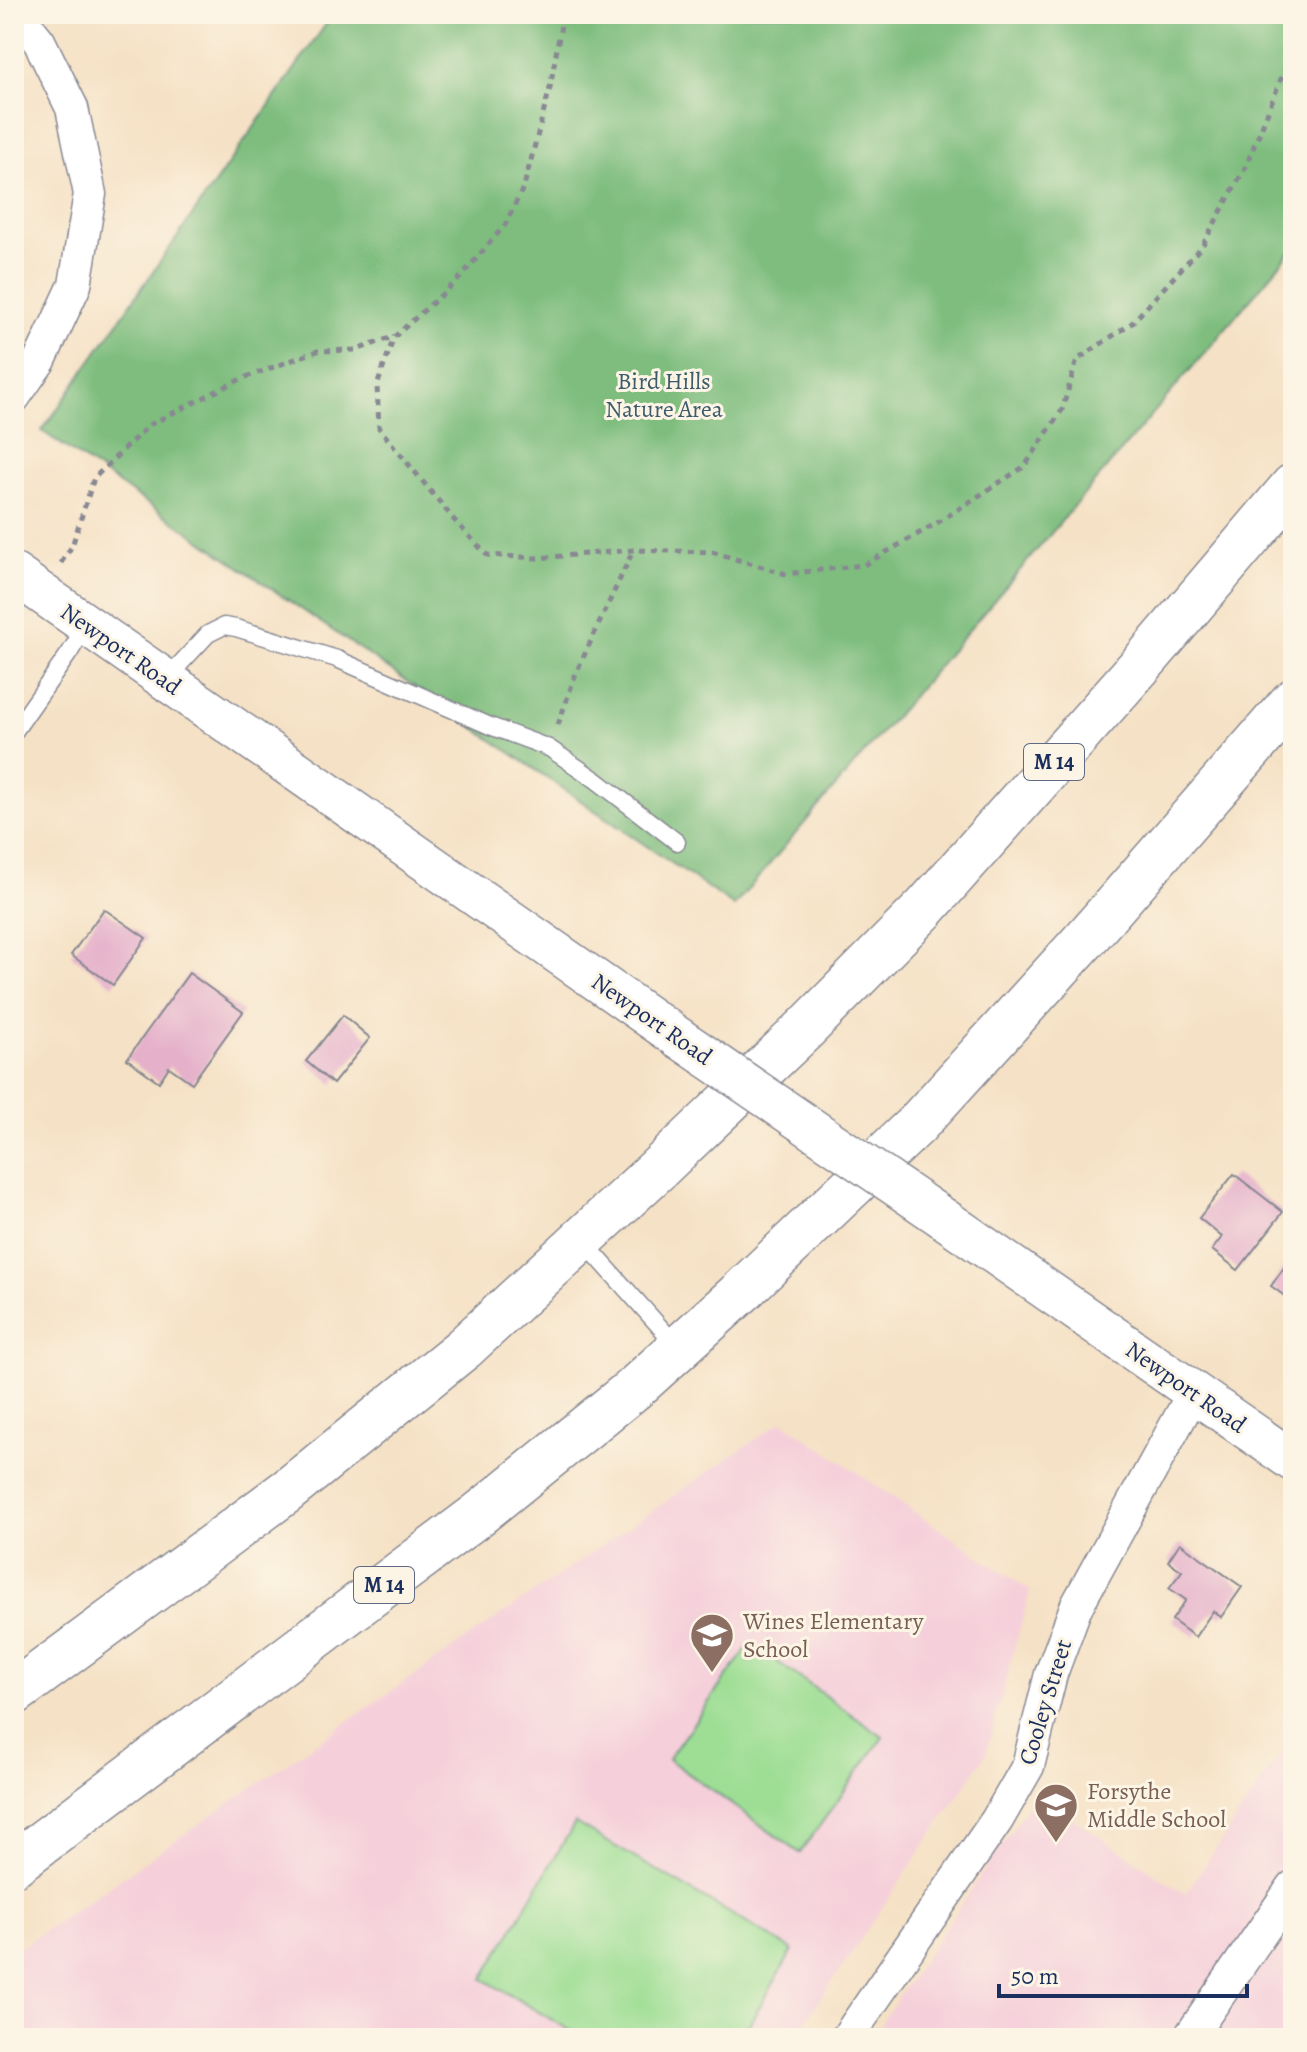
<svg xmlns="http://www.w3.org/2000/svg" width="1307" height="2052" viewBox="0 0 1307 2052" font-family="Alegreya,serif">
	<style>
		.built { fill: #f5cfda }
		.green { fill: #9ede94; stroke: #5c8679; stroke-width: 2 }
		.forest { fill: #7ebd7e; stroke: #4c766e; stroke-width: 2 }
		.building { fill: #e5b1ca }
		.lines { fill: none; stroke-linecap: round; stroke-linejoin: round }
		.service-casing { stroke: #888892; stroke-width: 19 }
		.minor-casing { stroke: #888892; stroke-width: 35 }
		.tertiary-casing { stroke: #888892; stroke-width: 43 }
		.motorway-casing { stroke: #888892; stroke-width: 47 }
		.path { stroke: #888892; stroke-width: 5; stroke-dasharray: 6 6; stroke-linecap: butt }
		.service { stroke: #fff; stroke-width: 16 }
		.minor { stroke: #fff; stroke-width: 32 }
		.tertiary { stroke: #fff; stroke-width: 40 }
		.motorway { stroke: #fff; stroke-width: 44 }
		.tertiary-bridge-casing { stroke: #888892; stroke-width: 43; stroke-linecap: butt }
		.tertiary-bridge { stroke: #fff; stroke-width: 40 }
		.labels { text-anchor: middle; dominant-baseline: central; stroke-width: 6; stroke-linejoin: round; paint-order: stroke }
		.shield { fill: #fcf5e5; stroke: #5e6a86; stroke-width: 2 }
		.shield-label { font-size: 22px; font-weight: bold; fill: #1b2f5e }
		.park-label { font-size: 24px; fill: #3c5b6c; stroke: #fcf5e5 }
		.street-label { font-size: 24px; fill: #1b2f5e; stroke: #fcf5e5 }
		.education-label { font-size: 24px; fill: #785e54; stroke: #fcf5e5; text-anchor: start }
	</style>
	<rect width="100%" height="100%" fill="#fcf5e5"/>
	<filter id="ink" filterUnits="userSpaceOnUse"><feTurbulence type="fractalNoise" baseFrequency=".0125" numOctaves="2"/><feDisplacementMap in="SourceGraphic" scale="16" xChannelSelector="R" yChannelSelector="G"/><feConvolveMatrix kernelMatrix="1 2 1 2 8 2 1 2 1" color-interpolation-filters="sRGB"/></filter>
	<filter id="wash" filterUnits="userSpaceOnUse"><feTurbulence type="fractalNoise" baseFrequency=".006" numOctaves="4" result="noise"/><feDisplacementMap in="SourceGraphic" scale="32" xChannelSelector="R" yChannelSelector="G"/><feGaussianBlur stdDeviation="1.8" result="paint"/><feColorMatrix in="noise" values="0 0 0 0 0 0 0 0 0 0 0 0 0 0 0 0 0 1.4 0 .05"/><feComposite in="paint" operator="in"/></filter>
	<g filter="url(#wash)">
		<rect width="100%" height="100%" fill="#f5e1c5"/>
		<!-- built -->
		<path class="built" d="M782,1421L1030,1591L985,1756L794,2038H14V1952Z
			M1293,1736V2038H871L1036,1794L1185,1894Z"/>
		<!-- green -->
		<path class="green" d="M751,1643L883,1737L800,1853L668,1759Z
			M575,1823L793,1950L741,2038H583L483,1979Z"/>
		<!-- forest -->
		<path class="forest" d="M333,14H1293V249L734,906L42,431Z"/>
		<g id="blocks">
			<!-- building -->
			<path class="building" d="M104,909L146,938L113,985L71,955Z
				M189,973L243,1012L192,1083L169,1067L159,1082L127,1059Z
				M343,1015L370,1038L333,1084L306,1061Z
				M1234,1174L1283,1212L1238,1270L1212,1250L1222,1237L1199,1218Z
				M1293,1255V1302L1271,1286Z
				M1180,1543L1242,1587L1221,1617L1213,1611L1195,1637L1172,1620L1186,1600L1169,1588L1182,1571L1168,1561Z"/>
		</g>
	</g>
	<g filter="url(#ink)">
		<use href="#blocks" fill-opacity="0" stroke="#888892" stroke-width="2"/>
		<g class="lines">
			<!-- service casing -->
			<g class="service-casing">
				<path id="service" d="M166,679L208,634L224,626L236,628L337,659L490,726L549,748L596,780L677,842
					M14,732L70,652L86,625
					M583,1241L677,1346"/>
			</g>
			<!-- minor casing -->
			<g class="minor-casing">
				<path id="minor" d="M14,397L40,360L75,285L90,194L72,108L39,41L17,14
					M847,2038L997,1820L1028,1766L1051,1674L1076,1607L1194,1392
					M1189,2038L1293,1887"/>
			</g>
			<!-- tertiary casing -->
			<g class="tertiary-casing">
				<path id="tertiary" d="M14,574L679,1038
					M943,1218L1293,1461"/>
			</g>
			<!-- motorway casing -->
			<g class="motorway-casing">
				<path id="motorway" d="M14,1693L287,1491L464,1348L659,1168L806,1028L925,908L1147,658L1293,486
					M14,1864L479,1514L637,1386L742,1291L917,1124L1086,938L1293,701"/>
			</g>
			<!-- path -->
			<path class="path" d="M563,14L550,88L524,186L505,225L458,280L394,337L377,386L379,428L455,521L487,555L537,558L633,550L712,552L786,574L864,565L937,523L1025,466L1062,410L1077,360L1132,323L1202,246L1246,166L1293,49
				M61,563L72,546L94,478L149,425L241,379L317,351L356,350L393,337
				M558,725L576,673L633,551"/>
			<!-- service -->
			<use href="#service" class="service"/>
			<!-- minor -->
			<use href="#minor" class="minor"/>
			<!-- tertiary -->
			<use href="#tertiary" class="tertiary"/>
			<!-- motorway -->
			<use href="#motorway" class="motorway"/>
			<!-- tertiary-bridge casing -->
			<g class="tertiary-bridge-casing">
				<path id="tertiary-bridge" d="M679,1038L943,1218"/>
			</g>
			<!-- tertiary-bridge -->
			<use href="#tertiary-bridge" class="tertiary-bridge"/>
		</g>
	</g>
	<!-- icons -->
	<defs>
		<g id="school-pin" transform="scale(2.3)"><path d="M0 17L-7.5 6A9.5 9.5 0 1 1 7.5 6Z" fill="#8d6e63" stroke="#fcf5e5"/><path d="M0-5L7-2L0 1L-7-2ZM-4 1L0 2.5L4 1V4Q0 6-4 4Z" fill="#fff"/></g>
	</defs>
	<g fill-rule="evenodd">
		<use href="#school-pin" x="712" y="1635"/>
		<use href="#school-pin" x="1056" y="1805"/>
	</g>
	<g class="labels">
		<!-- shield labels -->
		<g class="shield">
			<rect x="1024" y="744" width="60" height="36" rx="6"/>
			<rect x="354" y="1567" width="60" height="36" rx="6"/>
		</g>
		<g class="shield-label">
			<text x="1054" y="762">M 14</text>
			<text x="384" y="1585">M 14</text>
		</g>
		<!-- park labels -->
		<g class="park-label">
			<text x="664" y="381">Bird Hills<tspan x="664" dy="28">Nature Area</tspan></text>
		</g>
		<!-- street labels -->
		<g class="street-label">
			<text transform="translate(121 649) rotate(35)">Newport Road</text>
			<text transform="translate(652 1019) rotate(35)">Newport Road</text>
			<text transform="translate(1186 1387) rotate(35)">Newport Road</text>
			<text transform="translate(1045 1702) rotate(-73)">Cooley Street</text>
		</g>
		<!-- education labels -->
		<g class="education-label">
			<text x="743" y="1621">Wines Elementary<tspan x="743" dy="28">School</tspan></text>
			<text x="1087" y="1791">Forsythe<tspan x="1087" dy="28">Middle School</tspan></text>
		</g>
	</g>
	<!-- margin -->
	<rect width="1307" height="2052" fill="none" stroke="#fcf5e5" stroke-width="48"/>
	<!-- scale -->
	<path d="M999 1984v12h248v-12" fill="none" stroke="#1b2f5e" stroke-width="4"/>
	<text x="1011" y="1984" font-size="24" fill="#1b2f5e" stroke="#fcf5e5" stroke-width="6" paint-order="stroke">50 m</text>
</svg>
